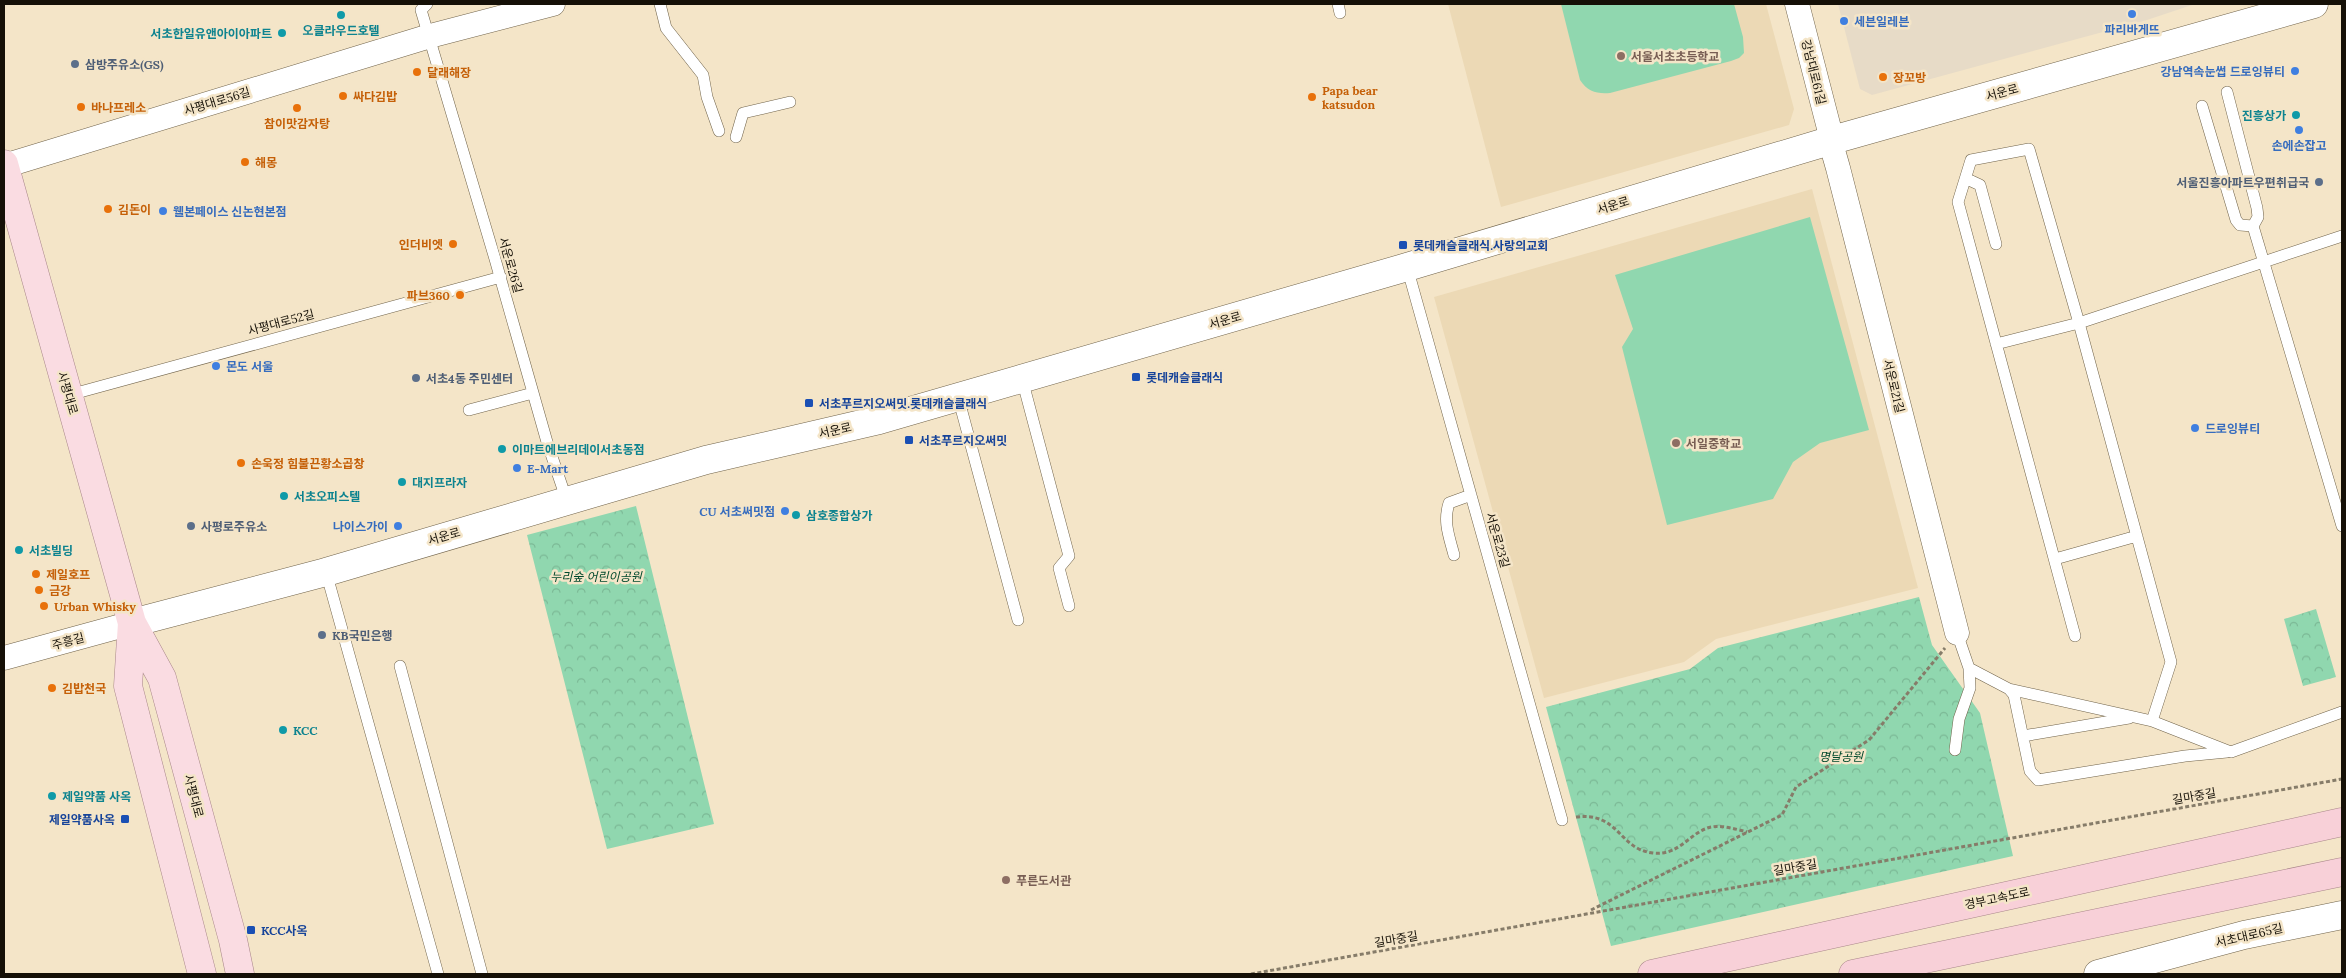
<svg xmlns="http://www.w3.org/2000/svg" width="2346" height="978" viewBox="0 0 2346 978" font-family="Lora,'Noto Sans KR',serif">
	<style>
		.commercial { fill: #e7dbc7 }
		.built { fill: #ecd9b5 }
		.park { fill: url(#park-crowns) }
		.garden { fill: #90d7af }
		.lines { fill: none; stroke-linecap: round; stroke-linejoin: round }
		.service-casing { stroke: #70634a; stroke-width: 12 }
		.minor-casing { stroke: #70634a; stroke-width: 25 }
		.tertiary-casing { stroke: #70634a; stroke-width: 29 }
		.primary-casing { stroke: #a88689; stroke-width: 29 }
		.trunk-casing { stroke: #a88689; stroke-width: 29 }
		.path { stroke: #867c69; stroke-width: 3; stroke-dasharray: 4 2.5; stroke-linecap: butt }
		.service { stroke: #fff; stroke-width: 11 }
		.minor { stroke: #fff; stroke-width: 24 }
		.tertiary { stroke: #fff; stroke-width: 28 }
		.primary { stroke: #fadce2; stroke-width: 28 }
		.trunk { stroke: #f8d0d8; stroke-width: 28 }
		.shop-dot { fill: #3f7fe0; stroke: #f4e5c8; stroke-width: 2 }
		.culture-dot { fill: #0f9aa8; stroke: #f4e5c8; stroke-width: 2 }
		.education-dot { fill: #8d6e63; stroke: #f4e5c8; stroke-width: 2 }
		.service-dot { fill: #5c6f8a; stroke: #f4e5c8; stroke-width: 2 }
		.food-dot { fill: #e8710a; stroke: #f4e5c8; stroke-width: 2 }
		.transit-dot { fill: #1a4fb4; stroke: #f4e5c8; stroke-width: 2 }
		.labels { text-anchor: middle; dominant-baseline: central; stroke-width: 5; stroke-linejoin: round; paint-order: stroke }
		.shop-label { font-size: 12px; font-weight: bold; fill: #366cbe; stroke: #f4e5c8; text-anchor: start }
		.culture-label { font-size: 12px; font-weight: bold; fill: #0d838f; stroke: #f4e5c8; text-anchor: start }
		.education-label { font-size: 12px; font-weight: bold; fill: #785e54; stroke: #f4e5c8; text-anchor: start }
		.service-label { font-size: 12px; font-weight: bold; fill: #4e5e75; stroke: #f4e5c8; text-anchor: start }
		.food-label { font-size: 12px; font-weight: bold; fill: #c56008; stroke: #f4e5c8; text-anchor: start }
		.street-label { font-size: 12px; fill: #151007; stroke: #f4e5c8 }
		.transit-label { font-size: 12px; font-weight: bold; fill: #164399; stroke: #f4e5c8; text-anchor: start }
		.park-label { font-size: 12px; font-style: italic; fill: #00492c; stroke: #f4e5c8 }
	</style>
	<defs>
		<pattern id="park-crowns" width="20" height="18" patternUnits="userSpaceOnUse" patternTransform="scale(1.25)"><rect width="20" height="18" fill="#90d7af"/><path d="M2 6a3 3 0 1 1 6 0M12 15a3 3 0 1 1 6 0" fill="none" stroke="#7bb895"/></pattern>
	</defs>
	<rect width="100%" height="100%" fill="#f4e5c8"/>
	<path class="commercial" d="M1838,4H2195L2147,20L1872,95L1860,89Z"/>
	<path class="built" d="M1448,4H1766L1794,109L1789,125L1501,207Z
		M1812,189L1918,588L1716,639L1684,662L1544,698L1434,297Z"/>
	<path class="park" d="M636,506L714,824L607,849L527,535Z
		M1919,597L1932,645L1980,713L2013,856L1611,946L1546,707L1690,669L1718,648Z
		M2316,609L2336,677L2303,686L2284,619Z"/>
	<path class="garden" d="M1561,4H1734L1743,37L1744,53L1739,58L1731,61L1610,93C1597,94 1588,92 1580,80Z
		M1810,217L1869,430L1820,443L1793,462L1773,499L1667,525L1622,347L1633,329L1615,275Z"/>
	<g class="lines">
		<g class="service-casing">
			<path id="service" d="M427,4L421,10L495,259L547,442L567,501
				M660,4L666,28L703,75L707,97L719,131
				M1338,4L1340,13
				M2202,106L2236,220L2240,225L2253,226L2258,217L2257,208L2227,92
				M736,137L743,113L790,102
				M1967,179L1980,185L1996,244
				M2253,226L2342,526
				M1407,267L1562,820
				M1996,344L2079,323L2342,236
				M1022,379L1069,556L1059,568L1069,606
				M69,395L501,277
				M958,397L1018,620
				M469,410L533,393
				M1454,555C1449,536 1443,522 1449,503L1471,495
				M2055,559L2137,536
				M326,572L438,974
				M1957,633L1969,668L2009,689L2152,721
				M2075,636L1958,202L1971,160L2029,149L2079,323L2171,662L2152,721L2231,752L2342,712
				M400,666L482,974
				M2009,689L2014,695L2030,771L2038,780L2185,756L2227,752
				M2023,736L2129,718
				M1955,750L1959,719L1970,688L1969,668"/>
		</g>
		<g class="minor-casing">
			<path id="minor" d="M1797,4L1830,132V140L1838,168L1957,633
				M4,166L430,36L553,4
				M4,658L132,623"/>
		</g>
		<g class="tertiary-casing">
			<path id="tertiary" d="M132,623L326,572L706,460L879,420L1407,267L1836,139L2314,4
				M2098,974L2244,935L2342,915"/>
		</g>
		<g class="primary-casing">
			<path id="primary" d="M4,164L132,623L162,678L233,940L240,974
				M132,623L128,686L202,974"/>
		</g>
		<g class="trunk-casing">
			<path id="trunk" d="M1652,974L2342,822
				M1853,974L2342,872"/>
		</g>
		<path class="path" d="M1576,817C1620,812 1618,849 1653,853C1677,856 1688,836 1705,829C1717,823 1735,829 1747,832
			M1591,910L1782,815L1796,787L1869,740L1945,648
			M1251,974L2342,779"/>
		<use href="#service" class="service"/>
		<use href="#minor" class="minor"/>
		<use href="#tertiary" class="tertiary"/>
		<use href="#primary" class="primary"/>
		<use href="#trunk" class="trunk"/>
	</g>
	<g class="shop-dot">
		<circle cx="2132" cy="14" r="5"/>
		<circle cx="1844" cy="21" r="5"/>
		<circle cx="2295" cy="71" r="5"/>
		<circle cx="2299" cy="130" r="5"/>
		<circle cx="163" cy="211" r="5"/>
		<circle cx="216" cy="366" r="5"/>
		<circle cx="2195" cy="428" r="5"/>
		<circle cx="517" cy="468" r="5"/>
		<circle cx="785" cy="511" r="5"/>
		<circle cx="398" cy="526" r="5"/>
	</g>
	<g class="culture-dot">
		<circle cx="341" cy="15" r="5"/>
		<circle cx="282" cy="33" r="5"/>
		<circle cx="2296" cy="115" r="5"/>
		<circle cx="502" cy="449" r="5"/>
		<circle cx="402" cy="482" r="5"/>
		<circle cx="284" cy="496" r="5"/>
		<circle cx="796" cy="515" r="5"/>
		<circle cx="19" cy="550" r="5"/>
		<circle cx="283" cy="730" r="5"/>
		<circle cx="52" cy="796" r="5"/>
	</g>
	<g class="education-dot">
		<circle cx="1621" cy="56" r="5"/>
		<circle cx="1676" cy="443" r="5"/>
		<circle cx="1006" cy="880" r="5"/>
	</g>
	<g class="service-dot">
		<circle cx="75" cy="64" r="5"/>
		<circle cx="2319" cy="182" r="5"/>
		<circle cx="416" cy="378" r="5"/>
		<circle cx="191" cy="526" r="5"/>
		<circle cx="322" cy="635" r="5"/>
	</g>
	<g class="food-dot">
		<circle cx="417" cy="72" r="5"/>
		<circle cx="1883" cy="77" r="5"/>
		<circle cx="343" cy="96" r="5"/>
		<circle cx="1312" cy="97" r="5"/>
		<circle cx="81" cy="107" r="5"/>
		<circle cx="297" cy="108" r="5"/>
		<circle cx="245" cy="162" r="5"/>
		<circle cx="108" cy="209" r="5"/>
		<circle cx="453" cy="244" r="5"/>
		<circle cx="460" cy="295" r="5"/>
		<circle cx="241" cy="463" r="5"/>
		<circle cx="36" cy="574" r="5"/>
		<circle cx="39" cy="590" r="5"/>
		<circle cx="44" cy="606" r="5"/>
		<circle cx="52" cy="688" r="5"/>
	</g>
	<g class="transit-dot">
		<rect x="1398" y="240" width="10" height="10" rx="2.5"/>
		<rect x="1131" y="372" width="10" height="10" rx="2.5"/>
		<rect x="804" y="398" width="10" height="10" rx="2.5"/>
		<rect x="904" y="435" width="10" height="10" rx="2.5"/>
		<rect x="120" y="814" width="10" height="10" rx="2.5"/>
		<rect x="246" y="925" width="10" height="10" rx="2.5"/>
	</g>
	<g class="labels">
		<g class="shop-label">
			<text x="1854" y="21">세븐일레븐</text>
			<text x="2132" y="29" text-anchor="middle">파리바게뜨</text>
			<text x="2285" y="71" text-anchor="end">강남역속눈썹 드로잉뷰티</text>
			<text x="2299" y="145" text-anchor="middle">손에손잡고</text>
			<text x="173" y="211">웰본페이스 신논현본점</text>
			<text x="226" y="366">몬도 서울</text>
			<text x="2205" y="428">드로잉뷰티</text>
			<text x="527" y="468">E-Mart</text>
			<text x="775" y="511" text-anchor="end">CU 서초써밋점</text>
			<text x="388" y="526" text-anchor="end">나이스가이</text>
		</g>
		<g class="culture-label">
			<text x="341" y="30" text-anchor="middle">오클라우드호텔</text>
			<text x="272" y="33" text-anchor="end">서초한일유앤아이아파트</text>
			<text x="2286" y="115" text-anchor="end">진흥상가</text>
			<text x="512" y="449">이마트에브리데이서초동점</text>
			<text x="412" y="482">대지프라자</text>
			<text x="294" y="496">서초오피스텔</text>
			<text x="806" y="515">삼호종합상가</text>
			<text x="29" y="550">서초빌딩</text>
			<text x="293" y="730">KCC</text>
			<text x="62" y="796">제일약품 사옥</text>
		</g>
		<g class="education-label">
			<text x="1631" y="56">서울서초초등학교</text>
			<text x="1686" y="443">서일중학교</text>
			<text x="1016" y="880">푸른도서관</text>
		</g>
		<g class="service-label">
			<text x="85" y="64">삼방주유소(GS)</text>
			<text x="2309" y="182" text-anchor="end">서울진흥아파트우편취급국</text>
			<text x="426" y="378">서초4동 주민센터</text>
			<text x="201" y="526">사평로주유소</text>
			<text x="332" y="635">KB국민은행</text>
		</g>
		<g class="food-label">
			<text x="427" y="72">달래해장</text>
			<text x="1893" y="77">장꼬방</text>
			<text x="1322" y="90">Papa bear<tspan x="1322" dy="14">katsudon</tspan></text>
			<text x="353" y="96">싸다김밥</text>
			<text x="91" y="107">바나프레소</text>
			<text x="297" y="123" text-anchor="middle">참이맛감자탕</text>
			<text x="255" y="162">해몽</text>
			<text x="118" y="209">김돈이</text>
			<text x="443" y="244" text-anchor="end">인더비엣</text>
			<text x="450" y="295" text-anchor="end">파브360</text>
			<text x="251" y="463">손욱정 힘불끈황소곱창</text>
			<text x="46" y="574">제일호프</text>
			<text x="49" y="590">금강</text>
			<text x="54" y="606">Urban Whisky</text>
			<text x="62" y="688">김밥천국</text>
		</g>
		<g class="street-label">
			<text transform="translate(1814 72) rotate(76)">강남대로61길</text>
			<text transform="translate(2002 92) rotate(-15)">서운로</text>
			<text transform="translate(217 101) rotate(-17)">사평대로56길</text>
			<text transform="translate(1613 205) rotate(-17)">서운로</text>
			<text transform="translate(511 265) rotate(74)">서운로26길</text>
			<text transform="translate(1225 320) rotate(-16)">서운로</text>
			<text transform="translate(281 322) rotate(-15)">사평대로52길</text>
			<text transform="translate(1894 386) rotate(76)">서운로21길</text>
			<text transform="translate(68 393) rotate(74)">사평대로</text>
			<text transform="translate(835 430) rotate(-13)">서운로</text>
			<text transform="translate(444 536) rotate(-16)">서운로</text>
			<text transform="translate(1498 540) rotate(74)">서운로23길</text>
			<text transform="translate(68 641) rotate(-15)">주흥길</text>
			<text transform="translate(194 796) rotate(75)">사평대로</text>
			<text transform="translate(2194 796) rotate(-10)">길마중길</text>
			<text transform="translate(1795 867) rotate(-10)">길마중길</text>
			<text transform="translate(1997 898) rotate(-12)">경부고속도로</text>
			<text transform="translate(2249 935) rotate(-13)">서초대로65길</text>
			<text transform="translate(1396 939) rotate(-10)">길마중길</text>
		</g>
		<g class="transit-label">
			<text x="1413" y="245">롯데캐슬클래식.사랑의교회</text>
			<text x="1146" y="377">롯데캐슬클래식</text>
			<text x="819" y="403">서초푸르지오써밋.롯데캐슬클래식</text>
			<text x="919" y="440">서초푸르지오써밋</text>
			<text x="115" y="819" text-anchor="end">제일약품사옥</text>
			<text x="261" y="930">KCC사옥</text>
		</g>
		<g class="park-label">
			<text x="596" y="576">누리숲 어린이공원</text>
			<text x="1841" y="756">명달공원</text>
		</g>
	</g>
	<rect width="2346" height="978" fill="none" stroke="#151007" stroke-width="10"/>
</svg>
